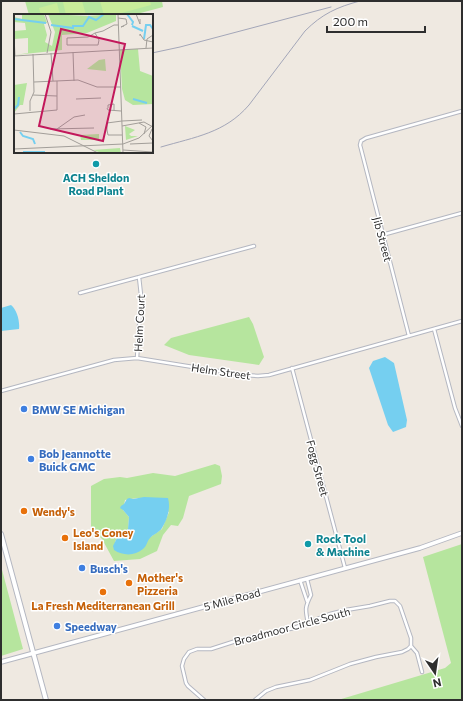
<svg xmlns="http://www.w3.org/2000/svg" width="463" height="701" viewBox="0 0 463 701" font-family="Commissioner,sans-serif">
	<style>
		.green { fill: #b6e59e; fill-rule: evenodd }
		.pitch { fill: #c9ec9a }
		.water { fill: #75cff0 }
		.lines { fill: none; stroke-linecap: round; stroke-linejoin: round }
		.minor-casing { stroke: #b4b7c1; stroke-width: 4.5 }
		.tertiary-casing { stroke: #b4b7c1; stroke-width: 5.5 }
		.secondary-casing { stroke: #b4b7c1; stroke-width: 6 }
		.minor { stroke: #fff; stroke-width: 2.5 }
		.tertiary { stroke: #fff; stroke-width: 3.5 }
		.secondary { stroke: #fff; stroke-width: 4 }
		.rail { stroke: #a3a6b8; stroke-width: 1 }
		.culture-dot { fill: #0f9aa8; stroke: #fff; stroke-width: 1.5 }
		.shop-dot { fill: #3f7fe0; stroke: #fff; stroke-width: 1.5 }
		.food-dot { fill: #e8710a; stroke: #fff; stroke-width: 1.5 }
		.labels { text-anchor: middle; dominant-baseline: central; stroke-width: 3; stroke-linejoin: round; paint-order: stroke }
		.culture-label { font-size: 11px; font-weight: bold; fill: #0d838f; stroke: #fff }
		.street-label { font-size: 11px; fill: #2e2e2e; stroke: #fff }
		.shop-label { font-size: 11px; font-weight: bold; fill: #366cbe; stroke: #fff; text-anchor: start }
		.food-label { font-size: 11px; font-weight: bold; fill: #c56008; stroke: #fff; text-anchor: start }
		.inset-river { fill: none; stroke: #75cff0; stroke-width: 2 }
		.inset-road { fill: none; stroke: #a29e99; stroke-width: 1 }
		.view { fill: #c2185b; fill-opacity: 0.15; stroke: #c2185b; stroke-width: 2 }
		.inset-edge { fill: none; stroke: #2e2e2e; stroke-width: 2 }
	</style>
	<rect width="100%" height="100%" fill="#efe9e1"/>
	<path class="green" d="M25,1H162L163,7L133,15H29Z
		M249,317L253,324L264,357L259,365L189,355L164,345L171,338Z
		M215,464L220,466L222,476L221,484L189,496L183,518L178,526L171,525L163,535L157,551L140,559L114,561L102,539L91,528V486L104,479L120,477L127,478L153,473L175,476ZM137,498L169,512L162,529L149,538L115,542L117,538L128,529L129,517L123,510L125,500Z
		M462,544V700H338L445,668L451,663L423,557Z
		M1,566L23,649L1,656Z"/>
	<path class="pitch" d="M66,1H82L86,15H66L63,2Z
		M100,1H150L151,5L114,15H104Z
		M57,3L60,15H41L39,8Z"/>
	<path class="water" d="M11,305C17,310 20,321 19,329L1,331V308Z
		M385,357L394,363L407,420L406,427L393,432L388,425L369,368L373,361Z
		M144,497L168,498C171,508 167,520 162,528C159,533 153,534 150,538C147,541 147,546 143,549C135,556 123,556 114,550L113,546L117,538L128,529L129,517L123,510L120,508L121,506L124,504L127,499L129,498L133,499Z"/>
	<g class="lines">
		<g class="minor-casing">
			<path id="minor" d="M382,235L462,213
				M80,293L254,246
				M434,329L455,408L462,426
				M409,336L360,145L361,141L366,138L462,111
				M137,358L141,295L139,277
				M292,368L345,568
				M1,391L114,360L137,358L243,375L258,376L269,375L462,321
				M307,579L311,595C305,607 305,609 308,623
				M300,580L307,601
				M411,646L417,653L422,672
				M204,700L188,686L186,683L182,666L184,659L189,652L197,649H211L239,640L294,628L330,614L346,610L370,606L390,601H395L400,606L411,638V646L408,649L402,652L376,657L350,664L310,680L276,687L266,691L255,700"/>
		</g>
		<g class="tertiary-casing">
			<path id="tertiary" d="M1,662L420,548L462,533"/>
		</g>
		<g class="secondary-casing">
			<path id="secondary" d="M1,534L46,700"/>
		</g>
		<use href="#minor" class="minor"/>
		<use href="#tertiary" class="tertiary"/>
		<use href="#secondary" class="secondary"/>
		<path class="rail" d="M152,53L180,47L331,7
			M161,147C195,137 225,133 249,105L305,31C322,14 337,7 360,1"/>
	</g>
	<g class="culture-dot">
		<circle cx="96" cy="164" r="4"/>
		<circle cx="308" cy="544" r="4"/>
	</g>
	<g class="shop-dot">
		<circle cx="24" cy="409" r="4"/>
		<circle cx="31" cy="459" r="4"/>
		<circle cx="82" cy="568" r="4"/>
		<circle cx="57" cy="626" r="4"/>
	</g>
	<g class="food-dot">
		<circle cx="24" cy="511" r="4"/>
		<circle cx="65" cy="538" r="4"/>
		<circle cx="129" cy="583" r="4"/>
		<circle cx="103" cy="592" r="4"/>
	</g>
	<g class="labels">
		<g class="culture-label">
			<text x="96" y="177">ACH Sheldon<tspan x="96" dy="13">Road Plant</tspan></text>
			<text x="316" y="538" text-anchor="start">Rock Tool<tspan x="316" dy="13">&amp; Machine</tspan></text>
		</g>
		<g class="street-label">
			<text transform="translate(383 239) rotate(75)">Jib Street</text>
			<text transform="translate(139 323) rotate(-87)">Helm Court</text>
			<text transform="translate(221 371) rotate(8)">Helm Street</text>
			<text transform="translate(318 468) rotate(75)">Fogg Street</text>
			<text transform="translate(232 599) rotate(-15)">5 Mile Road</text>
			<text transform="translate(292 626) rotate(-15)">Broadmoor Circle South</text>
		</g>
		<g class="shop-label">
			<text x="32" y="409">BMW SE Michigan</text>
			<text x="39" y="453">Bob Jeannotte<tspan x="39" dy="13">Buick GMC</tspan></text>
			<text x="90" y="568">Busch's</text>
			<text x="65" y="626">Speedway</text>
		</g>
		<g class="food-label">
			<text x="32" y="511">Wendy's</text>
			<text x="73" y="532">Leo's Coney<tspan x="73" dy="13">Island</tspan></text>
			<text x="137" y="577">Mother's<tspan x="137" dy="13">Pizzeria</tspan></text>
			<text x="103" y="605" text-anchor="middle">La Fresh Mediterranean Grill</text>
		</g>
	</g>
	<g transform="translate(14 14)">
		<rect width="139" height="139" fill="#efe9e1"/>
		<path d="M8,0H30L33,9L30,10L33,21L31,28L38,32L41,18L34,0L74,2L102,0V7L73,19L48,21V36L1,41L14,39V24L0,25V17L12,16L11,9L0,8V3L8,5ZM124,35L126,57L139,62V90L119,91L111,86L108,75L106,36ZM91,45L92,57L73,55L85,46ZM13,69L9,91H6L0,99V71ZM111,112L121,116L115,120L117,122H124L112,126ZM85,120V126H67L66,121ZM106,134L107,139H88L79,136Z" fill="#b6e59e"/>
		<path class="inset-river" d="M113,0L119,8L118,11M0,5L32,9M37,11L59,14V12H69L75,3L82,6L90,0M118,12L129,17M130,25L132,11H136L139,15M119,85L133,89M0,95L4,91L5,83M6,118L9,122L19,125L21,130M9,138H31"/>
		<path class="inset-road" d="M31,0L37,18L33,39M104,0L109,139M122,0L126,10V5M104,4L112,5L113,10L107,13L110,12M81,19L85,26L84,31H53V24L74,23L81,19L89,17L100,11H104M0,22L1,42M126,22V20L130,26L139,28M132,34L133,25L139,21M59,38L60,67M37,39L39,67M0,42L139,34M20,68L64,66L83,73H107M19,81L43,82M62,85L87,84M93,94L94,96L107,97M94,94V91L100,90V96M16,97V87L20,78L19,40M0,100L43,96V67M108,107L93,109V116L94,121H108M108,107L128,106M125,109L132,113L130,120M108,112L130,108L139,113M36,115L80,114M43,115L60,103L71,101M138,115L135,122L139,127M0,116L50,122L84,139M116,130L139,129M0,135L109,130L125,124L139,111M109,136L139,138"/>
		<path class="view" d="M47,15L111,30L89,127L25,112Z"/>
		<rect width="139" height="139" class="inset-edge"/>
	</g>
	<rect width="463" height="701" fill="none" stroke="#2e2e2e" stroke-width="4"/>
	<g transform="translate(435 673) rotate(167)" stroke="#ffffff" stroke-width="3" paint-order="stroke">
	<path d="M0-3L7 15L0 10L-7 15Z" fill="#2e2e2e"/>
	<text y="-6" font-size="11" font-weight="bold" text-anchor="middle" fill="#2e2e2e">N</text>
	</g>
	<path d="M327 26v6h98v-6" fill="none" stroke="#2e2e2e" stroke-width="2"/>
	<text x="333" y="26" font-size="12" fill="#2e2e2e" stroke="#ffffff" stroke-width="3" paint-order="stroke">200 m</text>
</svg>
